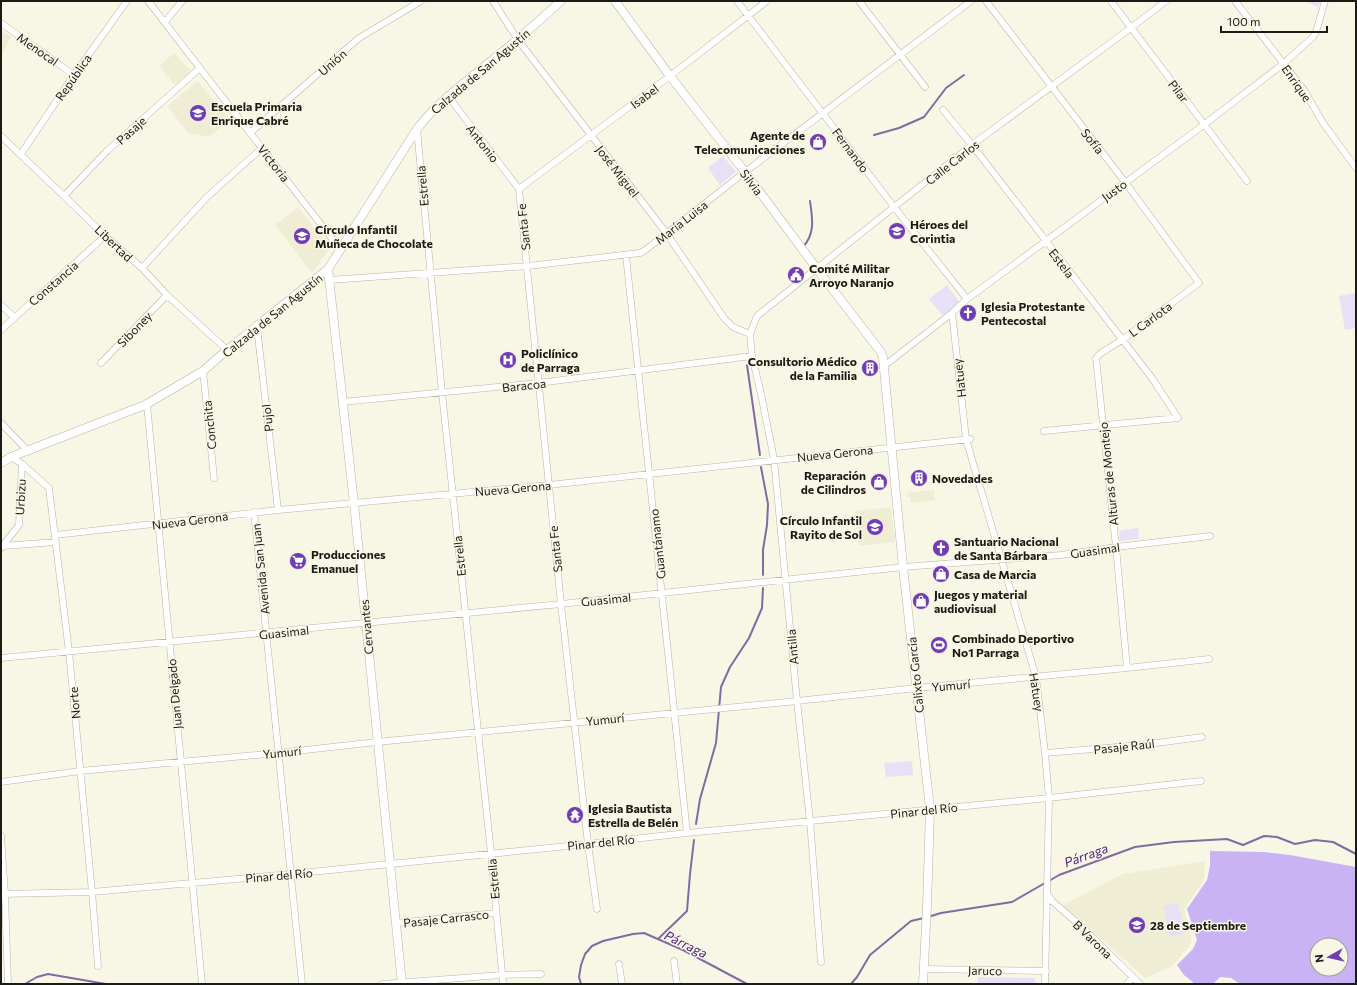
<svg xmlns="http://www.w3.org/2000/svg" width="1357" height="985" viewBox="0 0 1357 985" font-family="Commissioner,sans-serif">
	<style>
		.built { fill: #efedd4 }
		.green { fill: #e7e0f6 }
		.forest { fill: #c9b3f4; fill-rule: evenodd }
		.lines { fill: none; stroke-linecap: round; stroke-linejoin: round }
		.stream { stroke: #806ca2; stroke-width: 2 }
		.street-casing { stroke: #b6b5a4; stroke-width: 7 }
		.secondary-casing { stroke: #b6b5a4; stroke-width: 9 }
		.street { stroke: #fff; stroke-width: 6 }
		.secondary { stroke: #fff; stroke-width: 8 }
		.labels { text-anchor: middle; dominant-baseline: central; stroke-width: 3; stroke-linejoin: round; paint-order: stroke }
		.street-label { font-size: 12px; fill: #1b1b15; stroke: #f8f6e5 }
		.poi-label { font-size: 12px; font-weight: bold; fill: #1b1b15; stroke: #f8f6e5; text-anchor: start }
		.water-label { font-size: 13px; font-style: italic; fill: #4c227e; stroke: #f8f6e5 }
	</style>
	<rect width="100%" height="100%" fill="#f8f6e5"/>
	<path class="built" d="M1,30L11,37L1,56Z
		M174,53L191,71L175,85L159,66Z
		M198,81L230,120L209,137L188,133L167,106Z
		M298,207L330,248L312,273L275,225Z
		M934,490L935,500L911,503L910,497H907V493Z
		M891,507L895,542L859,546L855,511Z
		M1205,861L1204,880L1184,909L1192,942L1180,957L1171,967L1145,978L1063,905L1123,874Z"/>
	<path class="green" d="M1305,1H1321L1318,7Z
		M723,156L736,172L720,185L708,168Z
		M947,285L960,303L943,316L929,299Z
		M1356,293V328L1345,330L1339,296Z
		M1138,528L1139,539L1120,541L1119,531Z
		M912,761L913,775L886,777L884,763Z
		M1178,903L1184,934L1170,937L1163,906Z
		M978,977L1035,978V984H978Z"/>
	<path class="forest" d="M1210,851L1264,852L1290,855L1356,867V984H1240L1231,978L1220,977L1213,984H1195L1184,975L1177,965L1193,949L1197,940L1187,909L1207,880L1210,866ZM1317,945H1341V969H1317Z"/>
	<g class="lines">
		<path class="stream" d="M874,135L899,128L924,117L946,88L964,75
			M803,247C816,233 812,217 810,201
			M747,365L760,455
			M761,467L768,504L767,525L763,550V575
			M696,824L700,799L716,743L721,687L730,667L749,638L762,608L763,588
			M1049,881L1059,875L1135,847L1174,842L1227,839L1243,845L1264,836L1277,837L1295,844L1315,840L1333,842L1356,854
			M928,917L941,913L1012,902L1045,883
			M658,939L687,911L690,874L694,840
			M25,984L37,977L48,974L106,984
			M581,984L579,977L581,965L585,954L592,946L603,941L633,934L644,933L683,950L747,984
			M851,984L857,977L870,955L911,921L924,918"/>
		<g class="street-casing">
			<path id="street" d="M148,1L340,249
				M493,1L518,40L667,234L724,318L733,327L750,334
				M737,1L894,207L967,299
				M859,1L925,87
				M986,1L1125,182L1199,283L1122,340L1101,353L1096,358L1116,547L1127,668
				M1111,1L1247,181
				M1235,1L1304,90L1323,123L1356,168
				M165,22L182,1
				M1,23L74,75
				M448,96L519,189
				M943,110L972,145L1152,378L1178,418L1044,431
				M417,129L442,393L491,853L503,984
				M250,133L359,38L421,1
				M1,136L64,196L105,236L142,268L167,295L227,350
				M21,154L74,75L127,1
				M519,189L561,604L588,844L597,909
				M519,189L670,76L767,1
				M64,196L107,151L200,68
				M626,255L687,833
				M142,268L207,197L262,148
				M329,280L528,266L640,253L644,251L745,172L971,1
				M1,305L14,317
				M952,313L966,439L1036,677L1045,753L1049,798L1045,984
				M257,327L278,510
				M1,330L105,236
				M101,363L167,295
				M884,366L952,313L967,299L1201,127L1283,64L1313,37L1316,32L1325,1
				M203,371L214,478
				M342,402L538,383L752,356
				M147,404L202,984
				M1,423L28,451
				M11,457L22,464L49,488L69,652L92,892L98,966
				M254,512L302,984
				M55,535L278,510L549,485L970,439
				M3,546L56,542
				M1,548L19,525L22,464
				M1,658L561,604L903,567L1061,555L1116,547L1210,536
				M1045,753L1141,745L1202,737
				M1,782L80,771L278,753L377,742L797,701L917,688L1127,668L1209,659
				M1,836L5,894L8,984
				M1,894L92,892L291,874L588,844L687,833L1049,798L1201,781
				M1048,895L1052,901L1083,928L1140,984
				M396,923L496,913
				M674,961L677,984
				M821,962L810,821L797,701L774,459L761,394L752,356L750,334L757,316L972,145L1128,30L1166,1
				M619,964L622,984
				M923,969L1046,971
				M382,984L502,975L541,974
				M1127,984L1133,977"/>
		</g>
		<g class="secondary-casing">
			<path id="secondary" d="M615,1L670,76L745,172L817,269L881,352L883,358L903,567L930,809L927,906L923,984
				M328,269L354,503L402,984
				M1,463L11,457L145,405L203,371L227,350L328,269L417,129C439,100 469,80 496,57C519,39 540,20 561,1"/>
		</g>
		<use href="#street" class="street"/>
		<use href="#secondary" class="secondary"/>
	</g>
	<defs>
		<g id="school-disc" transform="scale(0.9)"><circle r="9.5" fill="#713db4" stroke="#f8f6e5"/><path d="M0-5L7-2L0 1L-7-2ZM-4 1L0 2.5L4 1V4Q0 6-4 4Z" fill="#fff"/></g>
		<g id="shop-disc" transform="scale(0.9)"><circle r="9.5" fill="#713db4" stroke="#f8f6e5"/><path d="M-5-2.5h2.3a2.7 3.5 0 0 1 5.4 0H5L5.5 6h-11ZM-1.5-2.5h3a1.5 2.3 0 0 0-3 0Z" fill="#fff"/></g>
		<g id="civic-disc" transform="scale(0.9)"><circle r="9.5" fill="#713db4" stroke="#f8f6e5"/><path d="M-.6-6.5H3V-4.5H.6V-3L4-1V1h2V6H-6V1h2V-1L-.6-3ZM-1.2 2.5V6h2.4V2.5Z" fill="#fff"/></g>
		<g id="church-disc" transform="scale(0.9)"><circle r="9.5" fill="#713db4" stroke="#f8f6e5"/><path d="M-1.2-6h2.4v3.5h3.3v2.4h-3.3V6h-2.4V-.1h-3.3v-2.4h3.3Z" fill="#fff"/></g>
		<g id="hospital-disc" transform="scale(0.9)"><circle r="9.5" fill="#713db4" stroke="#f8f6e5"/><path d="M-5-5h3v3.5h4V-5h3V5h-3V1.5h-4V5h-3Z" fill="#fff"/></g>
		<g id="building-disc" transform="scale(0.9)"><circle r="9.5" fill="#713db4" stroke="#f8f6e5"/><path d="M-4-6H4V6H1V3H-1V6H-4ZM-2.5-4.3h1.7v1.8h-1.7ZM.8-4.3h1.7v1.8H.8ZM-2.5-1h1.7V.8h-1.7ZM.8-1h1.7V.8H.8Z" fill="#fff"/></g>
		<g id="supermarket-disc" transform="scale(0.9)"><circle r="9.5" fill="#713db4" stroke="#f8f6e5"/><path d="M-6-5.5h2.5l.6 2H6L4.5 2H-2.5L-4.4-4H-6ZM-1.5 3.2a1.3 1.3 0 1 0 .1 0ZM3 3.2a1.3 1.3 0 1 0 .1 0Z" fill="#fff"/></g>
		<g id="stadium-disc" transform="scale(0.9)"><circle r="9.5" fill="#713db4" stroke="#f8f6e5"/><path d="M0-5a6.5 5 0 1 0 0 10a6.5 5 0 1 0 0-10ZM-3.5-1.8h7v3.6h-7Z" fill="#fff"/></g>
		<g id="temple-disc" transform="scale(0.9)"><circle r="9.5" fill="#713db4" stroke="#f8f6e5"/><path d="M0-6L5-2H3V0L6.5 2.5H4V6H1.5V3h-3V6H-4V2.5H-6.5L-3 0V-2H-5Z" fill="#fff"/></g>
	</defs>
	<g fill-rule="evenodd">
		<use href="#school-disc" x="198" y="113"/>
		<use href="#shop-disc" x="818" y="142"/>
		<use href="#school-disc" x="897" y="231"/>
		<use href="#school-disc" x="302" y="236"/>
		<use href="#civic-disc" x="796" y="275"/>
		<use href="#church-disc" x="968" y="313"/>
		<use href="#hospital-disc" x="508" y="360"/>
		<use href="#building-disc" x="870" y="368"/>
		<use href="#building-disc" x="919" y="478"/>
		<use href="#shop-disc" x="879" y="482"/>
		<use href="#school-disc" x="875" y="527"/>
		<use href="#church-disc" x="941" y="548"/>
		<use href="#supermarket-disc" x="298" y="561"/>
		<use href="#shop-disc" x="941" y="574"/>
		<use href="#shop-disc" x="921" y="601"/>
		<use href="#stadium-disc" x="939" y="645"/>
		<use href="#temple-disc" x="575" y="815"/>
		<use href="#school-disc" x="1137" y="925"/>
	</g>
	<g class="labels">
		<g class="street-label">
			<text transform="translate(38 49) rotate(35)">Menocal</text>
			<text transform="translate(332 62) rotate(-41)">Unión</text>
			<text transform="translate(480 71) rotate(-40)">Calzada de San Agustín</text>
			<text transform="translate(73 77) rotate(-55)">República</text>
			<text transform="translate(1297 83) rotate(55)">Enrique</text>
			<text transform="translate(1179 91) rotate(53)">Pilar</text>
			<text transform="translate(644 96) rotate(-37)">Isabel</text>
			<text transform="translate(131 130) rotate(-42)">Pasaje</text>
			<text transform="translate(1093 141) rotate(52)">Sofía</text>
			<text transform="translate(483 143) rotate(52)">Antonio</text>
			<text transform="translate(851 150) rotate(53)">Fernando</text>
			<text transform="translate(952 162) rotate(-38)">Calle Carlos</text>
			<text transform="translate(274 163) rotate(52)">Victoria</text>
			<text transform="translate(618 171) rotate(52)">José Miguel</text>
			<text transform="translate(752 182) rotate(53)">Silvia</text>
			<text transform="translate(422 186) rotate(-95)">Estrella</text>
			<text transform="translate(1114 190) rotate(-36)">Justo</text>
			<text transform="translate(681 222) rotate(-38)">María Luisa</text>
			<text transform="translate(523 227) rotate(-96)">Santa Fe</text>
			<text transform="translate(114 243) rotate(43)">Libertad</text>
			<text transform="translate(1062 263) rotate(52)">Estela</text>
			<text transform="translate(53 283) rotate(-41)">Constancia</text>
			<text transform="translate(272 315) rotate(-39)">Calzada de San Agustín</text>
			<text transform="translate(1150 319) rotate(-36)">L Carlota</text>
			<text transform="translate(134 329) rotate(-46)">Siboney</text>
			<text transform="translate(959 378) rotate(-97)">Hatuey</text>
			<text transform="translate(524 385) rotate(-6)">Baracoa</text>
			<text transform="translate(267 418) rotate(-96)">Pujol</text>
			<text transform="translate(209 425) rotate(-96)">Conchita</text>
			<text transform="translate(835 453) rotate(-6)">Nueva Gerona</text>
			<text transform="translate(1108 474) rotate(-96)">Alturas de Montejo</text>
			<text transform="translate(513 488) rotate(-5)">Nueva Gerona</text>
			<text transform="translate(20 497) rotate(-87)">Urbizu</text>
			<text transform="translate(190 520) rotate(-7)">Nueva Gerona</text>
			<text transform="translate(657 544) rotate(-96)">Guantánamo</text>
			<text transform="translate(555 549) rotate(-96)">Santa Fe</text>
			<text transform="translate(1095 550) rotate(-8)">Guasimal</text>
			<text transform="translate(459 556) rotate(-96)">Estrella</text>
			<text transform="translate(260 569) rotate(-96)">Avenida San Juan</text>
			<text transform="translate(606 599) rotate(-6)">Guasimal</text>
			<text transform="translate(366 627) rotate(-95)">Cervantes</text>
			<text transform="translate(284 632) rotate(-6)">Guasimal</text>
			<text transform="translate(792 647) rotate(-95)">Antilla</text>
			<text transform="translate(915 675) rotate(-96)">Calixto García</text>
			<text transform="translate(951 685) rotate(-5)">Yumurí</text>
			<text transform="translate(1037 692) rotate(81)">Hatuey</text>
			<text transform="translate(174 694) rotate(-95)">Juan Delgado</text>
			<text transform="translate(74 703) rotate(-95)">Norte</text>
			<text transform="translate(605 719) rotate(-6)">Yumurí</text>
			<text transform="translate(1124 746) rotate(-6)">Pasaje Raúl</text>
			<text transform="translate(282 752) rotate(-6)">Yumurí</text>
			<text transform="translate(924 810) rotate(-6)">Pinar del Río</text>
			<text transform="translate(601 842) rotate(-6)">Pinar del Río</text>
			<text transform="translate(279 875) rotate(-5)">Pinar del Río</text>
			<text transform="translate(493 879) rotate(-95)">Estrella</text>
			<text transform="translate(446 918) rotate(-6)">Pasaje Carrasco</text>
			<text transform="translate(1093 939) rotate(44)">B Varona</text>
			<text transform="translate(985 970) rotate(1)">Jaruco</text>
		</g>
		<g class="poi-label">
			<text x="211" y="106">Escuela Primaria<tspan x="211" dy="14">Enrique Cabré</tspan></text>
			<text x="805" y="135" text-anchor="end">Agente de<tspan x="805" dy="14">Telecomunicaciones</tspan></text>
			<text x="910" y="224">Héroes del<tspan x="910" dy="14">Corintia</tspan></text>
			<text x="315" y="229">Círculo Infantil<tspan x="315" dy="14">Muñeca de Chocolate</tspan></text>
			<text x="809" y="268">Comité Militar<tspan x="809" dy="14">Arroyo Naranjo</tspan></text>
			<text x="981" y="306">Iglesia Protestante<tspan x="981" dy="14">Pentecostal</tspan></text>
			<text x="521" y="353">Policlínico<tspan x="521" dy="14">de Parraga</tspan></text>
			<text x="857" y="361" text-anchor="end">Consultorio Médico<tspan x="857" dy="14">de la Familia</tspan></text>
			<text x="866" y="475" text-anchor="end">Reparación<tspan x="866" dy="14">de Cilindros</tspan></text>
			<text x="932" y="478">Novedades</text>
			<text x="862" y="520" text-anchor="end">Círculo Infantil<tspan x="862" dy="14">Rayito de Sol</tspan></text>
			<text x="954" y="541">Santuario Nacional<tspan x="954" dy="14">de Santa Bárbara</tspan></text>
			<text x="311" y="554">Producciones<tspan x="311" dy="14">Emanuel</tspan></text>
			<text x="954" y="574">Casa de Marcia</text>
			<text x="934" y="594">Juegos y material<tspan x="934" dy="14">audiovisual</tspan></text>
			<text x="952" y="638">Combinado Deportivo<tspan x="952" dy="14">No1 Parraga</tspan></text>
			<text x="588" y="808">Iglesia Bautista<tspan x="588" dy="14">Estrella de Belén</tspan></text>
			<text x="1150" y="925">28 de Septiembre</text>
		</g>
		<g class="water-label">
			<text transform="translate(1086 855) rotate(-20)">Párraga</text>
			<text transform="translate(686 944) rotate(26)">Párraga</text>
		</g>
	</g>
	<rect width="1357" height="985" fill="none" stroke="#1b1b15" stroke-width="4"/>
	<g transform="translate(1329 957) rotate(262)"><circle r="19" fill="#f8f6e5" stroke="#a09e92"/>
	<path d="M0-3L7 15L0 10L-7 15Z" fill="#713db4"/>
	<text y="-6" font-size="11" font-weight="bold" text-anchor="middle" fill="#1b1b15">N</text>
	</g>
	<path d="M1221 26v6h106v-6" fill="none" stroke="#1b1b15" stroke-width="2"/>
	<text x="1227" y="26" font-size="12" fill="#1b1b15" stroke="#f8f6e5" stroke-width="3" paint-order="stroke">100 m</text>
</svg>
